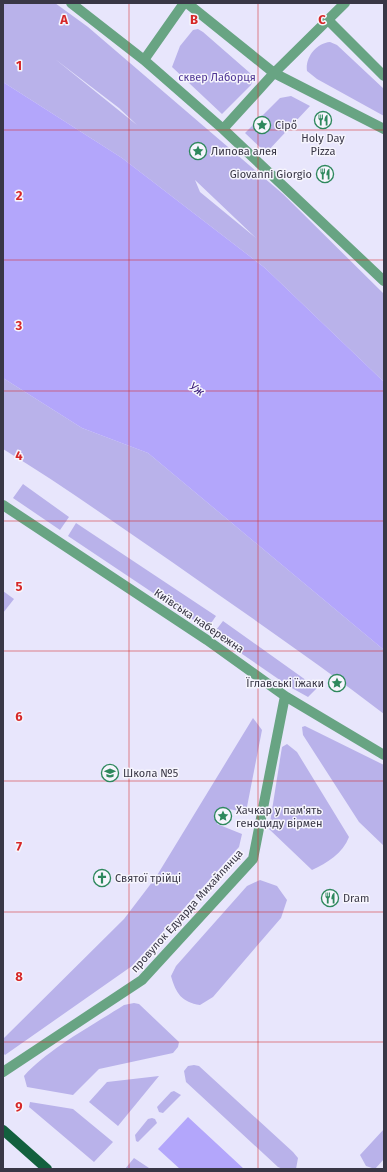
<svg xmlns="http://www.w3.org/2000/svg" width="387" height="1172" viewBox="0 0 387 1172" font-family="'Fira Sans',sans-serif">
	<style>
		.green { fill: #b9b2ea; fill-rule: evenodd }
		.water { fill: #b3a6fb }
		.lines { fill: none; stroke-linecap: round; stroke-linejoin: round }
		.minor { stroke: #68a483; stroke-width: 10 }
		.major { stroke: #13603e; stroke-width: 10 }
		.grid { fill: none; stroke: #d62828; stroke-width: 1; stroke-opacity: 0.55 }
		.labels { text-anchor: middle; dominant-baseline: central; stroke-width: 3; stroke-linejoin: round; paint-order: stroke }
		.park-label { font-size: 11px; fill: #4e3594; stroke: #f6f5fd }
		.poi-label { font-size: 11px; fill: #393746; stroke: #f6f5fd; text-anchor: start }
		.street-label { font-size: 11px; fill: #393746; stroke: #f6f5fd }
		.water-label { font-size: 12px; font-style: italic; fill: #381979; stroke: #f6f5fd }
		.grid-label { font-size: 13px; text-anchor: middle; font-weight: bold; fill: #d62828; stroke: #f6f5fd; stroke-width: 3; stroke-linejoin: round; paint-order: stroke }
	</style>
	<rect width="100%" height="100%" fill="#e8e6fc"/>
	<path class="green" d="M3,3H55L88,27L283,194L384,294V382L265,268L122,158L3,82ZM55,59L119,108L137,125ZM195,180L256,238L200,192Z
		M198,29L203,32L250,73L253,80L251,85L222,114L172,67L180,46L193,30Z
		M330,42L337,45L384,89V116L317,79L307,71C305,58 316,43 330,42Z
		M291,96L310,106L266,153L245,133L280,98Z
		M3,378L82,428L148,453L384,650V714C315,661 243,612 172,562C116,524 61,484 3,449Z
		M23,484L69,517L60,530L13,498Z
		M76,523L216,616L207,629L68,536Z
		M3,591L14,599L3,613Z
		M223,621L317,688L308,697L290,687L213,634Z
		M253,718L262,730L246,812L222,808L217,824L242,834L239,847L132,966L5,1055L3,1053V1039L124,919L156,877Z
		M305,726L384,765V846L359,822L303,735L302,727Z
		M287,744L297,752L349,837C343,853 327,863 312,870L269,829L281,753L282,747Z
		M260,880L277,886L287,900L281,918L213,997L200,1005C182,1002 176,994 171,976L176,966L247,886Z
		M134,1003L139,1004L179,1042L178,1047L173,1053L99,1069L73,1095L27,1087L24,1076C48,1049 93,1025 124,1005Z
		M194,1065L199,1066L293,1152L298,1158L296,1169H283L278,1167L186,1082L184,1071L188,1066Z
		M159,1076L118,1126L89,1102L107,1082Z
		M174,1091L181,1095L163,1113L159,1112L157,1107L171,1092Z
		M30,1102L73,1109L113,1142L94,1162L29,1107Z
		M152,1118L155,1119L157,1123L138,1142L136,1141L135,1135L148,1119Z
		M384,1129V1159L375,1169L366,1166L360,1155Z
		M134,1158L149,1168L150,1169H125Z"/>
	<path class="water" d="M3,82L122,158L265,268L384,382V650L148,453L82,428L3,378Z
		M188,1117L244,1169H180L158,1149Z"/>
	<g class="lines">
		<path class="minor" d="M71,3L144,60L223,129L384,281
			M187,3L274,73L223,129
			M345,3L274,73L384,129
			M328,20L384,76
			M144,60L184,3
			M3,505L207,640L285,696L384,755
			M3,1072L142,980L253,859L285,696"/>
		<path class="major" d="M3,1130L47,1169"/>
	</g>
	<path class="grid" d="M129,3V1169M258,3V1169M3,130H384M3,260H384M3,391H384M3,521H384M3,651H384M3,781H384M3,912H384M3,1042H384"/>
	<defs>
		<g id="restaurant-ring" transform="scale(0.9)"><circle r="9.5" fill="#f6f5fd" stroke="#2e885d" stroke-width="1.5"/><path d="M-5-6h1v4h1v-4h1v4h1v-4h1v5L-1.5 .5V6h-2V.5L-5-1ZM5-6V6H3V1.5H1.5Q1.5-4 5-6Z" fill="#2e885d"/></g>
		<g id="sight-ring" transform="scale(0.9)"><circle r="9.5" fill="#f6f5fd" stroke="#2e885d" stroke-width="1.5"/><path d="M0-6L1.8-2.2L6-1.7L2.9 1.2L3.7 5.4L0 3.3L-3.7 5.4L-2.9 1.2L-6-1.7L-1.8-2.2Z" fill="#2e885d"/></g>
		<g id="school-ring" transform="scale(0.9)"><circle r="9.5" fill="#f6f5fd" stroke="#2e885d" stroke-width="1.5"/><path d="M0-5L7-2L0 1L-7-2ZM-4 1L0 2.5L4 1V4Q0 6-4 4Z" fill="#2e885d"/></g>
		<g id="church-ring" transform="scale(0.9)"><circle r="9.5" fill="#f6f5fd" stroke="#2e885d" stroke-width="1.5"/><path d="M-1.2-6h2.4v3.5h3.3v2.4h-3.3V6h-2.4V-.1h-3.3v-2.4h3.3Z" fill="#2e885d"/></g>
	</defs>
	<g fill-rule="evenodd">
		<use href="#restaurant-ring" x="323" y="120"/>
		<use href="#sight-ring" x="262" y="125"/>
		<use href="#sight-ring" x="198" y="151"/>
		<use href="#restaurant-ring" x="325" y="174"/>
		<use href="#sight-ring" x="337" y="683"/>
		<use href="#school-ring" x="110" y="773"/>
		<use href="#sight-ring" x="223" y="816"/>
		<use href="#church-ring" x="102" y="878"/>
		<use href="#restaurant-ring" x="330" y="898"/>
	</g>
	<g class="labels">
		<g class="park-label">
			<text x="217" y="77">сквер Лаборця</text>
		</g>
		<g class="poi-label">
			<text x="275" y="125">Cipő</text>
			<text x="323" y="138" text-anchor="middle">Holy Day<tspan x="323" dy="13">Pizza</tspan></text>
			<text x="211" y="151">Липова алея</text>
			<text x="312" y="174" text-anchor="end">Giovanni Giorgio</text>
			<text x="324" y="683" text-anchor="end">Їглавські їжаки</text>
			<text x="123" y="773">Школа №5</text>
			<text x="236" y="810">Хачкар у пам'ять<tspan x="236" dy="13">геноциду вірмен</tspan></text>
			<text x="115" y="878">Святої трійці</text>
			<text x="343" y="898">Dram</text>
		</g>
		<g class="street-label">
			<text transform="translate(199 621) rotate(34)">Київська набережна</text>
			<text transform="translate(187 911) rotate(-48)">провулок Едуарда Михайлянца</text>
		</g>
		<g class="water-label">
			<text transform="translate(197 389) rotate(35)">Уж</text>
		</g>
	</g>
	<g class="grid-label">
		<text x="64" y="24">A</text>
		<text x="194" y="24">B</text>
		<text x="322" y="24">C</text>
		<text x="19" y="70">1</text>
		<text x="19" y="200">2</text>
		<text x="19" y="330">3</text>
		<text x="19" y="460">4</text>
		<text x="19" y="591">5</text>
		<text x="19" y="721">6</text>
		<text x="19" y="851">7</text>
		<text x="19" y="981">8</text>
		<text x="19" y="1111">9</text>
	</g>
	<rect width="387" height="1172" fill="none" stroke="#393746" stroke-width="8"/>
</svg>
